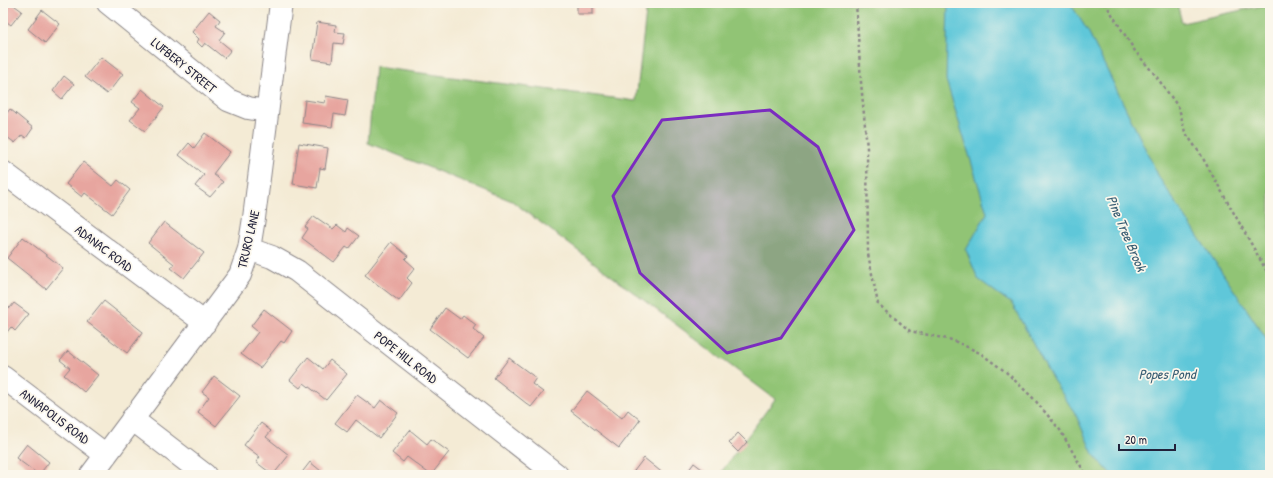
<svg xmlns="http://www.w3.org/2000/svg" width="1273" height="478" viewBox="0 0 1273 478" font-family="'Patrick Hand',sans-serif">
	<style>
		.green { fill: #91c474; stroke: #5a7358 }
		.water { fill: #5ec7d9; stroke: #40748a }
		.building { fill: #e7a59f }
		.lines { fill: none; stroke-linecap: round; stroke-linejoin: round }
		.minor-casing { stroke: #8b8688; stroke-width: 24 }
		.path { stroke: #8b8688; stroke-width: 2.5; stroke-dasharray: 3 3; stroke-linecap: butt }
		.minor { stroke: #fff; stroke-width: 22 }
		.marked { fill: #7b2cbf; fill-opacity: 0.2; stroke: #7b2cbf; stroke-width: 3; stroke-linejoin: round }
		.labels { text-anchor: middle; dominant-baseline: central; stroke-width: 3.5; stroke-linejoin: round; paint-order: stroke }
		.street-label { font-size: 13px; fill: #22223b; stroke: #fbf7ec }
		.water-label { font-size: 14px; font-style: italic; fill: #375c72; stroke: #fbf7ec }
	</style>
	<rect width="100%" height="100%" fill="#fbf7ec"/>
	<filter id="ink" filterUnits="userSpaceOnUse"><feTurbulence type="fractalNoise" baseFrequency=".025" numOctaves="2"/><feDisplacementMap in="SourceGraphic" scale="8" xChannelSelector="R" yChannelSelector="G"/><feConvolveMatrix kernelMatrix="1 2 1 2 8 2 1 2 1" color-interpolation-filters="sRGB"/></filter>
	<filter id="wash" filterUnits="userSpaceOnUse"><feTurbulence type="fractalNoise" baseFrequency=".012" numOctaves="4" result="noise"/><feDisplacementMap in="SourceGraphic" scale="16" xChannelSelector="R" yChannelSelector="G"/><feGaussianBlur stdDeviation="0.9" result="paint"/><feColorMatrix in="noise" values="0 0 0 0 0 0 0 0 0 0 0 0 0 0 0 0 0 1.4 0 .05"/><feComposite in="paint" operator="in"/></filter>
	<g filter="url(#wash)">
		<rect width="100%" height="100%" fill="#f4ebd5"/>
		<path class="green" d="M647,3H1177L1182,23L1270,4V475H719L775,399L512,201L368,143L375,67L636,101Z"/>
		<path class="water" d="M948,3H1070L1089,33L1160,179L1265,337L1270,348V475H1112L1093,454L1075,413L1053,380L1012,304L978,279L966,250L987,213L946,80Z"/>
		<g id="blocks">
			<path class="building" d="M3,3H11L22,11L11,25L3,19Z
				M577,3H622V6H593V14H577Z
				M42,10L60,24L45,43L28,29Z
				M209,11L220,20L216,26L225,32L219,40L231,50L224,58L205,43L202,47L197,42L199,39L192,32Z
				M317,22L336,25L335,32L345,33L343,44L334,43L332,62L312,59Z
				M101,57L123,74L107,94L85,77Z
				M64,76L74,84L62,99L53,91Z
				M142,89L164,107L145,131L130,120L140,108L132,102Z
				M326,96L348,100L345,116L334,114L332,127L302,123L305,100L325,103Z
				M10,109L33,128L26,138L22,135L15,143L3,134V118Z
				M205,133L230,152L213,174L223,182L210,197L195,186L204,175L179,155L189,143L194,148Z
				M299,143L328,148L325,169L320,168L317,188L293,184Z
				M83,162L113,186L118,180L130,190L112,214L85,193L82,197L66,184Z
				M314,216L333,229L337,225L346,232L348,228L359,236L349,249L346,247L334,262L302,238L308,229L305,227Z
				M164,222L204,253L184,278L171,268L174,264L148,243Z
				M23,237L63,268L46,289L7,258Z
				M391,242L408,256L405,259L415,268L407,278L412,283L399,301L365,275Z
				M104,301L143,332L127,353L87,322Z
				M3,303L10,308L14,303L29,314L15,331L11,327L4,336Z
				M445,308L460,319L463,315L476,325L473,329L484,338L468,358L430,329Z
				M264,309L292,331L284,343L281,341L260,368L241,354L258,332L251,326Z
				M68,351L98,375L84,392L64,375L70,368L60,360Z
				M308,357L323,369L330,360L347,374L326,400L304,383L300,388L290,380Z
				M509,358L536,378L532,384L543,392L531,407L494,378Z
				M214,376L240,396L216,426L198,412L209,397L202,392Z
				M587,391L622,418L628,410L640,420L619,448L571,411Z
				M357,395L375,408L381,400L398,413L379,438L356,420L347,432L335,423Z
				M261,423L271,431L266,437L289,455L273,475L256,462L260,457L244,445Z
				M410,430L427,444L431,439L449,452L431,475L407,457L403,462L392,453Z
				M738,433L747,442L738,452L729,443Z
				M27,444L49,462L39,475L16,458Z
				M644,458L665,475H631Z
				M310,462L321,471L317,475H300Z
				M694,463L710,475H685Z"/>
		</g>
	</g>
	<g filter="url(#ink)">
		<use href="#blocks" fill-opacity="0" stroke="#8b8688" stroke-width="1"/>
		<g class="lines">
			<g class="minor-casing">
				<path id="minor" d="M108,3L228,100L248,108L267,111
					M3,172L205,323
					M249,249L272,257L297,271L557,475
					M3,377L106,455
					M132,419L205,475
					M91,475L240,275L249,249L254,218L281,3"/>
			</g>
			<path class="path" d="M856,3L861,82L867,148L868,254L878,304L910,331L952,340L980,353L1006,372L1034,399L1060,430L1086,475
				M1105,3L1135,51L1156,76L1179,108L1185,132L1201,155L1270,277"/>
			<use href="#minor" class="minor"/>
		</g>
	</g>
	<path class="marked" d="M770,110L818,147L854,230L781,338L727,353L640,273L613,196L662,120Z"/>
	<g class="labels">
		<g class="street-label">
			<text transform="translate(184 65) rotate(39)">LUFBERY STREET</text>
			<text transform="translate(248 239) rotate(-77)">TRURO LANE</text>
			<text transform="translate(104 248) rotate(37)">ADANAC ROAD</text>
			<text transform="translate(406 357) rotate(38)">POPE HILL ROAD</text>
			<text transform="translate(55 416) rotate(37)">ANNAPOLIS ROAD</text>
		</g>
		<g class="water-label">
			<text transform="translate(1127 233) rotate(67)">Pine Tree Brook</text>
			<text x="1167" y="373">Popes Pond</text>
		</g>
	</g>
	<rect width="1273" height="478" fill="none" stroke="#fbf7ec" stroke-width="16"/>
	<path d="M1119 444v6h56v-6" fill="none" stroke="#22223b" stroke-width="2"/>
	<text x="1125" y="444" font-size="12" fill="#22223b" stroke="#fbf7ec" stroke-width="3" paint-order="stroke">20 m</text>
</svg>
